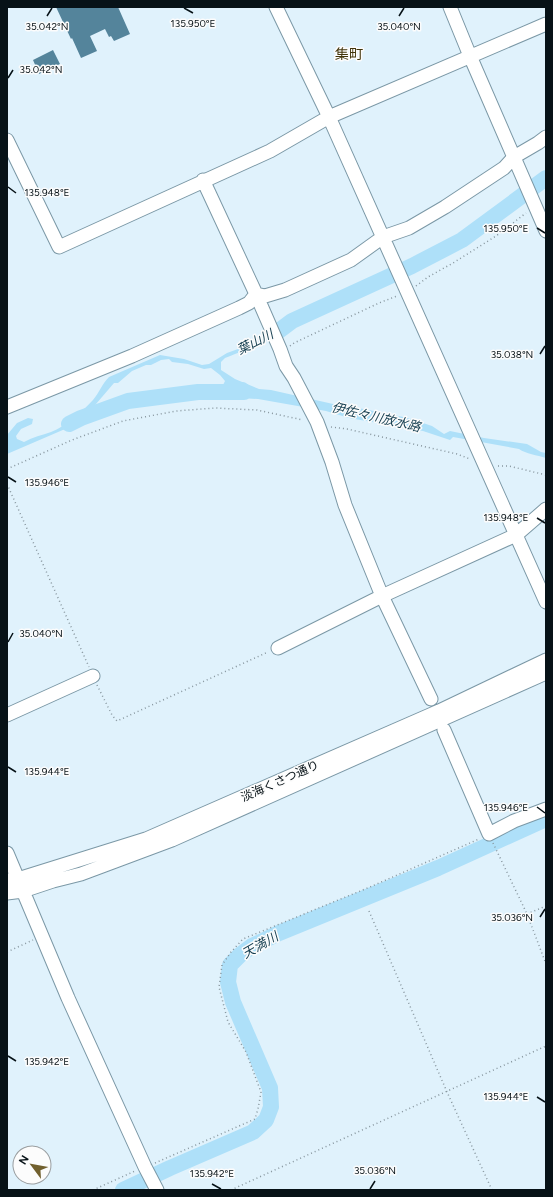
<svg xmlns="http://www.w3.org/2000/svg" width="553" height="1197" viewBox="0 0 553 1197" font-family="Figtree,'Noto Sans JP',sans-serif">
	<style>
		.water { fill: #aee0f9 }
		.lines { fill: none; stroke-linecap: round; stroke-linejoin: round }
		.river { stroke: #aee0f9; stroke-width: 16 }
		.building { fill: #54849b }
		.minor-casing { stroke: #7b98a6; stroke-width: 15 }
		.path { stroke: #87969e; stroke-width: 1.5; stroke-dasharray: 1 3; stroke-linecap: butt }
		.minor { stroke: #fff; stroke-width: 13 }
		.ticks { fill: none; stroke: #071217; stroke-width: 1.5 }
		.labels { text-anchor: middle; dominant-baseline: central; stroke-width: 3; stroke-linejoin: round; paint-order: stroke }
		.street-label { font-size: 12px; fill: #071217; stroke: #fcfcfc }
		.water-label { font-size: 13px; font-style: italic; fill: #143e50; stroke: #fcfcfc }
		.quarter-label { font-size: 14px; fill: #41340a; stroke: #fcfcfc }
		.ticks-label { font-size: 10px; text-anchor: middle; fill: #071217; stroke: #fcfcfc; stroke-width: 3; stroke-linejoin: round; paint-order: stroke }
	</style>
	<rect width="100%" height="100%" fill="#e0f2fc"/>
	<path class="water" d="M295,317C295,318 293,323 293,323C284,336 240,352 225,358L221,362V370L235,379L259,389L271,390L342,406L364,409L408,418L432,426L444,434L450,431L484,438L527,444L541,452L546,453V458C537,455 526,454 519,449L453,437L450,440L423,431L349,418L326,411L258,399L226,397L223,385L225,381L220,375L211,368L204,369L188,364L172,362L169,359L161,360L151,365H146L132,371L118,383H114L90,411L86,420L7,454V435L17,423L28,418L33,419L32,424L21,429L16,436L17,439L24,442C33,437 42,435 51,432C66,426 82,412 93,400C99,393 102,384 109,377L160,355L184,359L202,365L209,364L227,353L249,345L261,339L263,334L273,325L288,322Z"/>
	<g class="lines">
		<path class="river" d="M276,333L292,321L412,266L462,240L546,178
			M69,424L81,418L128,401L198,392H244L242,390
			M123,1190L170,1168L253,1132L266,1120L271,1107L270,1088L233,1002L228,982L230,965L240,955L252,946L279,933L438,868L546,819"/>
	</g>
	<path class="building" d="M56,7H118L130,34L114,41L111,36L109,37L105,29L90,36L97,51L81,58L72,38L71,39Z
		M53,50L60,64L39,74L33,60Z"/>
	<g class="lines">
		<g class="minor-casing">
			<path id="minor" d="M276,7L329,117L546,602
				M450,7L470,56L546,231
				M7,140L59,247L270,151L329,117L546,24
				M203,180L256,294L280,349L286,366L294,378L317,422L332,462L345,505L382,596L431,699
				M256,294L265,296L285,290L351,260L383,237L409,228L445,207L504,168L514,157L538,143L546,137
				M7,407L132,356L239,308L249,303L256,294
				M278,648L382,596L516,535L546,509
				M7,715L93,676
				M444,730L489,834L514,821L546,809
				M7,853L68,998L145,1167L157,1190
				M7,880L18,879L146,839L439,711L546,660
				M7,893L23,891L53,881L81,874L172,840L546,673"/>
		</g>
		<path class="path" d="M416,286L428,277L453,263L496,236L526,213
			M290,346L294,343L379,303L397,296
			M331,427L347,429L457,454L470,459
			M498,466H509L546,475
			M7,469L72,440L123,421L176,411L215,408L257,410L303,420
			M7,484L89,667
			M97,685L112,715L117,721L268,652
			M493,843L527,914L546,964
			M369,911L447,1092L492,1190
			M527,914L546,906
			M7,952L33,940
			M155,1163L255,1119L258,1109L261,1092L246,1052L228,1022L219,987L222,965L231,952L243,939L370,887L479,839
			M93,1190L135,1171
			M231,1190L546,1046"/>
		<use href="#minor" class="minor"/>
	</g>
	<path class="ticks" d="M184,8L193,13M47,16L52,8M399,16L404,8M8,78L13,70M8,187L16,193M537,228L545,233M540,354L545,346M8,477L16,482M537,518L545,523M8,642L13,633M8,767L16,772M537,807L545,813M540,917L545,909M8,1056L16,1061M537,1097L545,1102M212,1184L221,1189M370,1189L375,1181"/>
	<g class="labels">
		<g class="street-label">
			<text transform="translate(280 781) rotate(-24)">淡海くさつ通り</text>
		</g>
		<g class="water-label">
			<text transform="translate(255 342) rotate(-27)">葉山川</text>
			<text transform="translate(376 417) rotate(13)">伊佐々川放水路</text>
			<text transform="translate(260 945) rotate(-30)">天満川</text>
		</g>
		<g class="quarter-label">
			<text x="349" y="54">集町</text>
		</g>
	</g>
	<g class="ticks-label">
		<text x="193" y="27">135.950°E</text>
		<text x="47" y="30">35.042°N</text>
		<text x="399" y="30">35.040°N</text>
		<text x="41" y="73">35.042°N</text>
		<text x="47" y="196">135.948°E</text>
		<text x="506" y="232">135.950°E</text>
		<text x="512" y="358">35.038°N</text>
		<text x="47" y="486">135.946°E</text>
		<text x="506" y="521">135.948°E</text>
		<text x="41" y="637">35.040°N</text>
		<text x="47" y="775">135.944°E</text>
		<text x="506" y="811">135.946°E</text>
		<text x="512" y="921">35.036°N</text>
		<text x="47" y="1065">135.942°E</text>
		<text x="506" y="1100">135.944°E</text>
		<text x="375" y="1174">35.036°N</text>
		<text x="212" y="1177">135.942°E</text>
	</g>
	<rect width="553" height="1197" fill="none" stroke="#071217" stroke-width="16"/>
	<g transform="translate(32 1165) rotate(302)"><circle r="19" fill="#fcfcfc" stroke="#9a9ea0"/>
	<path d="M0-3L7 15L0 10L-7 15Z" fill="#71602e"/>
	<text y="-6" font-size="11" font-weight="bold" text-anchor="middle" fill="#071217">N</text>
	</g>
</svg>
